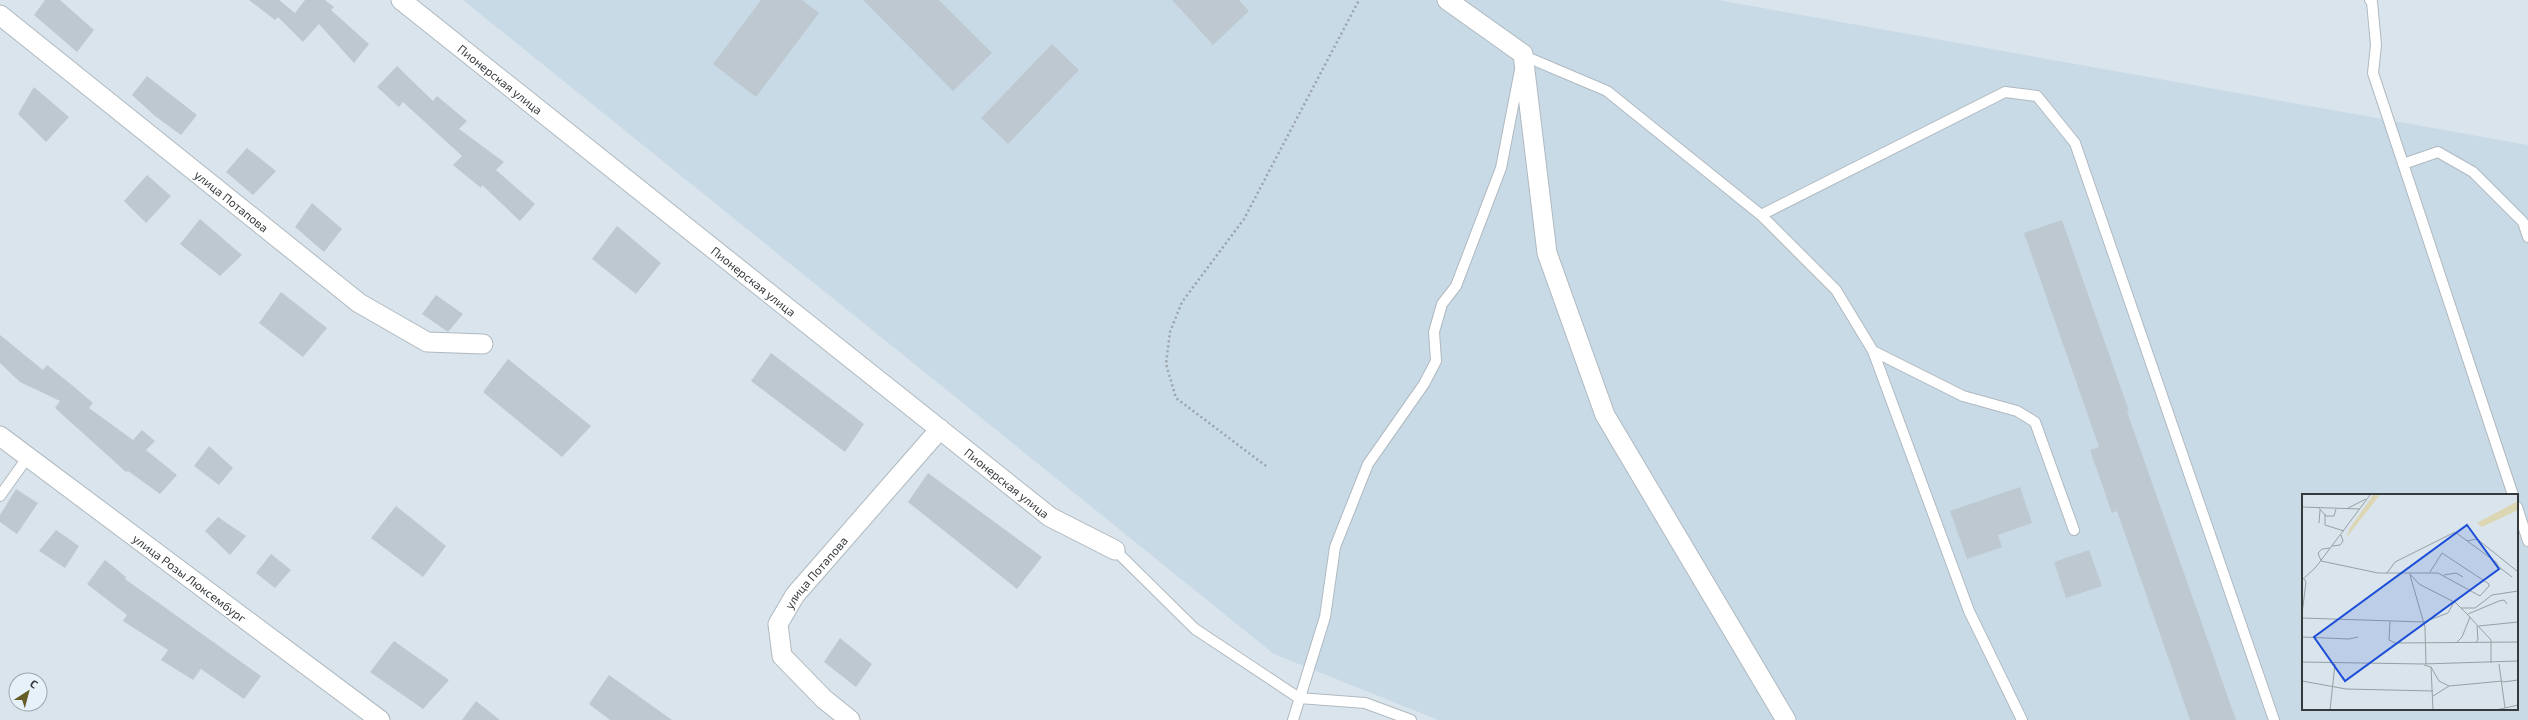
<svg xmlns="http://www.w3.org/2000/svg" width="2528" height="720" viewBox="0 0 2528 720" font-family="'Exo 2',sans-serif">
	<style>
		.built { fill: #c9dae7; fill-rule: evenodd }
		.building { fill: #bec8d0 }
		.lines { fill: none; stroke-linecap: round; stroke-linejoin: round }
		.lane-casing { stroke: #afb9c0; stroke-width: 12 }
		.street-casing { stroke: #afb9c0; stroke-width: 21 }
		.path { stroke: #9ba4aa; stroke-width: 2.5; stroke-dasharray: 2 3; stroke-linecap: butt }
		.lane { stroke: #fff; stroke-width: 10 }
		.street { stroke: #fff; stroke-width: 19 }
		.labels { text-anchor: middle; dominant-baseline: central; stroke-width: 3; stroke-linejoin: round; paint-order: stroke }
		.street-label { font-size: 12px; fill: #363a3d; stroke: #e6f1f9 }
		.inset-road { fill: none; stroke: #98a0a6; stroke-width: 1 }
		.view { fill: #1d4ed8; fill-opacity: 0.15; stroke: #1d4ed8; stroke-width: 2 }
		.inset-edge { fill: none; stroke: #363a3d; stroke-width: 2 }
	</style>
	<rect width="100%" height="100%" fill="#d9e4ec"/>
	<path class="built" d="M463,0H1718L2528,145V720H1438L1274,654ZM2303,495H2517V709H2303Z"/>
	<path class="building" d="M45,0H60L94,30L77,52L34,15Z
		M249,0H279L295,13L305,0H325L334,7L331,10L369,44L354,63L319,24L303,42L278,17L275,20Z
		M761,0H802L819,13L756,97L713,64Z
		M863,0H939L992,53L953,91Z
		M1172,0H1239L1249,11L1213,45Z
		M1052,44L1079,70L1008,144L981,118Z
		M397,66L433,101L437,96L467,121L459,129L504,162L496,170L535,204L520,221L482,185L481,188L453,165L462,156L403,102L399,107L377,87Z
		M147,76L197,115L181,135L155,116L132,95Z
		M34,87L69,117L46,142L18,114Z
		M247,148L276,171L253,195L226,172Z
		M147,175L171,196L146,223L124,201Z
		M312,203L342,229L324,252L295,227Z
		M200,219L242,255L220,276L180,244Z
		M2062,220L2129,411L2127,412L2236,720H2190L2117,511L2112,513L2090,450L2099,447L2024,233Z
		M617,226L661,263L636,294L592,259Z
		M281,292L327,328L303,357L259,323Z
		M436,295L463,314L448,332L422,314Z
		M0,335L43,370L47,365L73,386L93,403L89,408L133,440L142,430L155,441L146,450L177,475L160,494L128,471L126,472L55,408L60,401L20,382L0,363Z
		M771,353L864,424L845,452L751,381Z
		M508,359L591,426L562,457L483,392Z
		M209,446L233,468L219,485L194,466Z
		M928,473L1042,557L1017,589L908,502Z
		M2020,487L2032,523L1998,535L2002,547L1967,559L1950,511Z
		M16,489L38,503L17,534L0,522V515Z
		M396,506L446,546L423,577L371,538Z
		M218,517L246,536L230,555L205,531Z
		M56,530L79,546L65,568L39,551Z
		M2089,550L2102,586L2066,598L2054,562Z
		M271,554L291,570L275,588L256,573Z
		M105,560L126,577L125,579L261,676L244,699L201,669L193,680L161,660L168,650L123,621L127,615L87,584Z
		M840,638L872,664L856,687L824,662Z
		M394,641L449,680L423,709L370,672Z
		M609,675L672,720H610L589,704Z
		M476,701L500,720H462Z"/>
	<g class="lines">
		<g class="lane-casing">
			<path id="lane" d="M2370,0L2372,2L2376,45L2373,73L2513,495
				M1522,55L1607,91L1761,215L1836,290L1873,351L1969,611L2022,720
				M2403,164L2438,152L2473,172L2523,222L2528,237
				M1761,215L2005,92L2037,96L2075,143L2274,720
				M1873,351L1963,396L2017,411L2035,422L2074,530
				M0,496L27,458
				M2517,507L2528,541
				M1115,550L1195,629L1299,698L1365,703L1411,720
				M1293,720L1325,617L1335,547L1368,464L1424,384L1436,361L1434,332L1442,304L1456,286L1501,168L1520,70"/>
		</g>
		<g class="street-casing">
			<g id="street">
				<path id="s1" d="M401,0L1050,517L1115,550"/>
				<path d="M1447,0L1523,54L1547,253L1605,415L1786,720"/>
				<path id="s2" d="M0,15L359,303L427,342L483,344"/>
				<path id="s3" d="M0,436L380,720"/>
				<path id="s4" d="M850,720L824,699L782,656L778,624L795,595L940,429"/>
			</g>
		</g>
		<path class="path" d="M1266,466L1176,398L1166,364L1170,332L1182,302L1244,219L1359,0"/>
		<use href="#lane" class="lane"/>
		<use href="#street" class="street"/>
	</g>
	<g class="labels">
		<g class="street-label">
			<text stroke="none"><textPath href="#s1" startOffset="127">Пионерская улица</textPath></text>
			<text stroke="none"><textPath href="#s2" startOffset="297">улица Потапова</textPath></text>
			<text stroke="none"><textPath href="#s1" startOffset="451">Пионерская улица</textPath></text>
			<text stroke="none"><textPath href="#s1" startOffset="775">Пионерская улица</textPath></text>
			<text stroke="none"><textPath href="#s4" startOffset="190">улица Потапова</textPath></text>
			<text stroke="none"><textPath href="#s3" startOffset="237">улица Розы Люксембург</textPath></text>
		</g>
	</g>
	<g transform="translate(2302 494)">
		<rect width="216" height="216" fill="#d9e4ec"/>
		<path d="M72,0L77,2L44,44L48,34ZM216,7V16L184,31L180,33L175,29Z" fill="#dcd6b2"/>
		<path class="inset-road" d="M0,13L58,15M17,14L24,22H32L34,15M46,14L64,5M23,20V31L42,37M17,29L18,16M165,47L175,45L215,77M30,52L38,51L41,47L39,41M28,54L20,55L16,59L19,67L76,79H136L178,102L187,92V90L140,59L128,78M85,79L93,68L153,38L194,68L197,73L210,83M107,79L117,90L154,109L164,119L189,146V169M108,81L123,133L124,170M142,81L154,79L161,83M0,86L14,73L68,1M159,114H173L190,101L216,97M0,120L4,88L2,85M166,120L197,107L202,106L205,110M0,124L122,128L146,119L152,108M88,127L87,146L93,149L216,148M177,132L216,128M0,143L47,145L56,143M154,149L160,143L168,123M173,149L176,146L175,132M0,168L121,170L216,167M197,170L203,214M122,171L129,173L137,187L147,192L131,202M129,173L131,216M0,187L44,195L131,197M201,188L216,186M147,192L201,187M28,216L33,170M194,216L216,211"/>
		<path class="view" d="M165,31L197,75L43,187L12,143Z"/>
		<rect width="216" height="216" class="inset-edge"/>
	</g>
	<g transform="translate(28 692) rotate(36)"><circle r="19" fill="#e6f1f9" stroke="#a0a8ae"/>
	<path d="M0-3L7 15L0 10L-7 15Z" fill="#665d29"/>
	<text y="-6" font-size="11" font-weight="bold" text-anchor="middle" fill="#363a3d">С</text>
	</g>
</svg>
